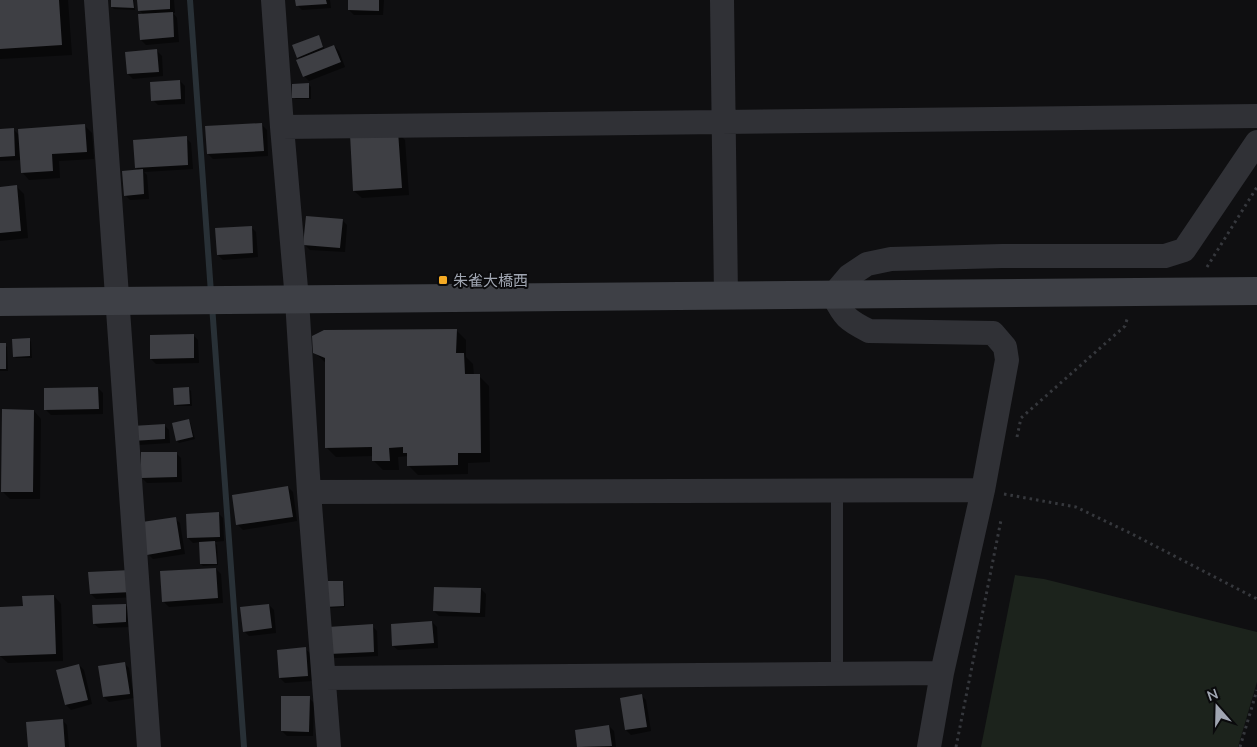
<svg xmlns="http://www.w3.org/2000/svg" width="1257" height="747" viewBox="0 0 1257 747" font-family="Mulish,'Noto Sans JP',sans-serif">
	<style>
		.green { fill: #1c231c }
		.shadow { fill: #0007 }
		.lines { fill: none; stroke-linecap: round; stroke-linejoin: round }
		.stream { stroke: #283036; stroke-width: 6 }
		.building { fill: #3e3f44 }
		.path { stroke: #36383d; stroke-width: 3; stroke-dasharray: 2.5 4; stroke-linecap: butt }
		.lane { stroke: #303136; stroke-width: 12 }
		.street { stroke: #303136; stroke-width: 24 }
		.secondary { stroke: #3e4046; stroke-width: 28 }
		.poi-dot { fill: #f4aa24; stroke: #0a0a0c; stroke-width: 2 }
		.labels { text-anchor: middle; dominant-baseline: central; stroke-width: 4; stroke-linejoin: round; paint-order: stroke }
		.poi-label { font-size: 15px; fill: #a0a6b2; stroke: #0a0a0c; text-anchor: start }
	</style>
	<rect width="100%" height="100%" fill="#0f0f11"/>
	<path class="green" d="M1015,575L1044,579L1257,632V682L1238,747H981Z"/>
	<path class="shadow" d="M0,0H68L72,55L0,59Z
		M112,0H134L135,10L114,9L112,7Z
		M139,0H174L175,13H173L177,18L179,42L146,45L141,40L144,15L139,10Z
		M297,0H330L331,8L302,10L297,5Z
		M349,0H384L383,15H354L349,10Z
		M318,36L325,50L334,46L339,51L345,67L309,81L304,76L301,59L298,57Z
		M157,51L162,56L163,76L133,79L128,74Z
		M180,81L185,86V104L158,105L153,100Z
		M308,84L311,87V99H296L293,97Z
		M262,125L267,130L268,156L213,159L208,154Z
		M85,126L92,133L94,159L59,161L60,178L29,180L22,172L21,160L0,161V130L13,129L20,136Z
		M398,133L405,140L409,195L362,198L354,191Z
		M186,138L191,143L193,169L144,172L147,175L149,199L130,200L125,195L139,171L136,167Z
		M17,187L24,194L28,238L0,241V188Z
		M342,220L347,225L345,252L310,250L305,245Z
		M251,227L256,232L258,257L223,260L218,255Z
		M456,330L466,340V357L473,364L474,376H479L489,386L490,462L468,463V474L418,475L408,465V456L398,457L399,470H383L373,460V456L336,457L326,447V363L314,352Z
		M193,335L198,340L199,363L156,364L151,359Z
		M29,339L31,342L32,358H16L14,356Z
		M0,345H5L7,347L8,371H0Z
		M98,388L103,393V414L51,415L46,410Z
		M189,389L191,391L192,406H177L175,404Z
		M34,411L41,419L40,499H10L2,491Z
		M188,420L190,422L195,439L179,443L177,441Z
		M164,425L169,430L170,443L138,445L133,440Z
		M176,453L181,458L182,482L147,483L142,478Z
		M288,487L293,492L297,521L243,530L238,525L233,496Z
		M218,513L223,518L224,541L214,542L217,545L218,565L203,566L201,564L200,542L193,543L188,538Z
		M175,519L180,523L185,554L153,559L148,554Z
		M216,569L221,574L223,603L169,607L164,602Z
		M90,573L136,597L96,599L91,594Z
		M342,582L344,584L345,607L328,608Z
		M481,589L486,594L485,617L439,616L434,611Z
		M54,596L61,604L63,661L8,663L0,656V608L24,607Z
		M125,605L130,610L131,627L99,628L94,624Z
		M269,605L274,610L276,633L249,636L244,631Z
		M432,622L437,627L438,648L398,650L393,646Z
		M372,626L377,631L378,656L335,658L330,653Z
		M305,649L310,653L312,681L285,683L280,678Z
		M124,663L129,668L134,698L109,702L104,697Z
		M79,665L84,670L92,704L71,710L66,705Z
		M641,695L646,700L651,731L631,735L626,730Z
		M309,698L314,703L313,736H287L282,731Z
		M62,720L67,725L69,747H29Z
		M609,726L614,731L616,747H579L576,731Z"/>
	<g class="lines">
		<path class="stream" d="M190,0L211,293
			M212,305L244,747"/>
	</g>
	<path class="building" d="M0,0H59L62,45L0,49Z
		M111,0H133L134,8L111,7Z
		M137,0H170V9L138,11Z
		M295,0H326L327,4L296,6Z
		M348,0H379V11L348,10Z
		M173,12L174,37L140,40L138,14Z
		M319,35L323,47L297,58L292,45Z
		M334,45L341,62L303,77L296,60Z
		M157,49L159,72L127,74L125,52Z
		M180,80L181,99L151,101L150,82Z
		M309,83V98H292V84Z
		M262,123L264,151L207,154L205,126Z
		M85,124L87,152L52,154L53,171L21,173L18,129Z
		M14,128L15,156L0,157V129Z
		M398,131L402,188L353,191L350,134Z
		M187,136L188,165L135,168L133,140Z
		M143,169L144,194L124,196L122,171Z
		M17,185L21,231L0,233V187Z
		M306,216L343,219L340,248L303,245Z
		M252,226L253,253L217,255L215,228Z
		M457,329L456,353H464L465,374H480L481,453H458V465L407,466V453H403V447L389,448L390,461H372V447L325,448V358L313,353L312,336L324,330Z
		M194,334V358L150,359V335Z
		M30,338V356L13,357L12,339Z
		M0,343H6V369H0Z
		M98,387L99,409L44,410V388Z
		M189,387L190,404L174,405L173,388Z
		M2,409L34,410L33,492H1Z
		M189,419L193,437L176,441L172,423Z
		M165,424V439L132,441V426Z
		M141,452H177V477L141,478Z
		M288,486L293,517L236,525L232,495Z
		M219,512L220,537L187,538L186,514Z
		M176,517L181,549L147,555L142,522Z
		M215,541L217,564H200L199,542Z
		M216,568L218,598L162,602L160,571Z
		M131,570L132,592L90,594L88,572Z
		M324,581H343L344,606L325,607Z
		M434,587L481,588L480,613L433,611Z
		M54,595L56,654L0,656V607L23,606L22,596Z
		M126,604V622L93,624L92,605Z
		M269,604L272,628L243,632L240,607Z
		M432,621L434,643L392,646L391,624Z
		M373,624L374,652L329,654L328,627Z
		M306,647L308,676L279,678L277,650Z
		M125,662L130,694L103,697L98,666Z
		M79,664L88,700L65,705L56,670Z
		M642,694L647,727L625,730L620,698Z
		M281,696H310L309,732L281,731Z
		M63,719L65,747H28L26,722Z
		M609,725L612,746L577,747L575,730Z"/>
	<g class="lines">
		<path class="path" d="M1207,267L1257,187
			M1017,437L1021,418L1125,326L1128,316
			M1004,494L1076,507L1132,534L1257,599
			M956,747L1001,520
			M1240,747L1257,690"/>
		<path class="lane" d="M837,674V490"/>
		<path class="street" d="M96,0L149,747
			M273,0L282,127L297,300L309,492L329,747
			M722,0L726,296
			M282,127L1257,116
			M309,492L983,490
			M324,678L942,673
			M929,747L942,673L983,490L1007,360L1005,347L993,333L869,331C847,320 844,317 833,295L849,276L867,264L891,259L1002,256H1165L1184,250L1257,142"/>
		<path class="secondary" d="M0,302L1257,291"/>
	</g>
	<rect class="poi-dot" x="438" y="275" width="10" height="10" rx="2.5"/>
	<g class="labels">
		<g class="poi-label">
			<text x="453" y="280">朱雀大橋西</text>
		</g>
	</g>
	<g transform="translate(1217 707) rotate(340)" stroke="#0a0a0c" stroke-width="4" paint-order="stroke">
	<path d="M0-4L9 19L0 12L-9 19Z" fill="#a0a6b2"/>
	<text y="-8" font-size="14" font-weight="bold" text-anchor="middle" fill="#a0a6b2">N</text>
	</g>
</svg>
